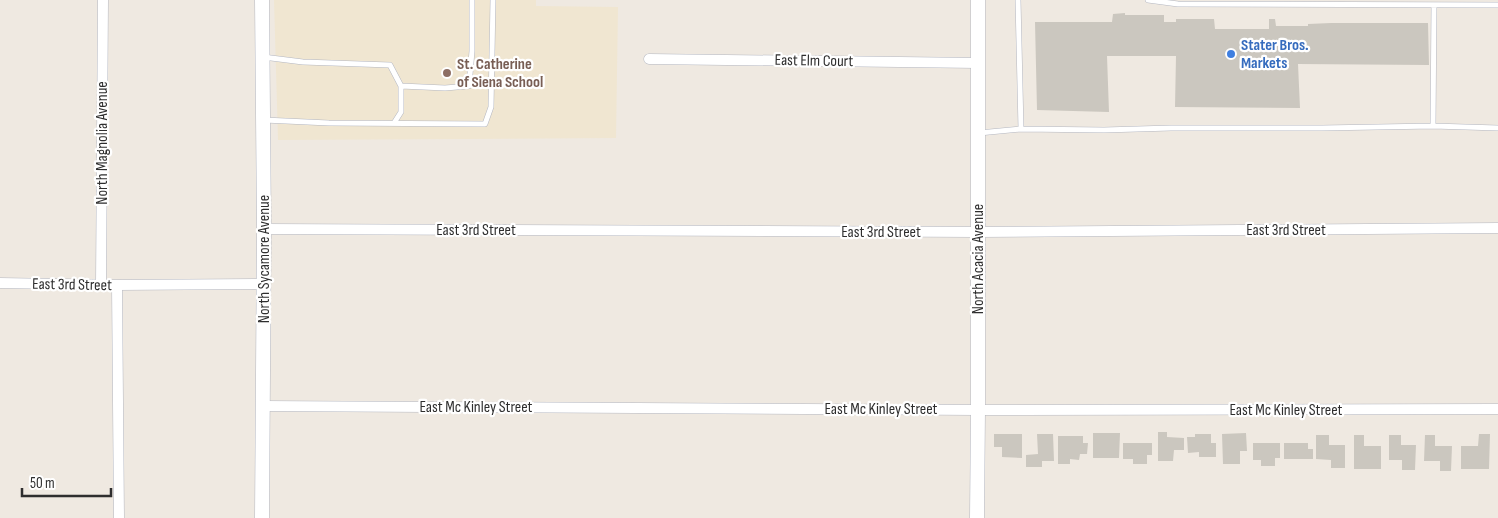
<svg xmlns="http://www.w3.org/2000/svg" width="1498" height="518" viewBox="0 0 1498 518" font-family="'Sofia Sans Condensed',sans-serif">
	<style>
		.education { fill: #f0e6d1 }
		.building { fill: #cbc7bf }
		.lines { fill: none; stroke-linecap: round; stroke-linejoin: round }
		.service-casing { stroke: #b4b7c1; stroke-width: 6 }
		.minor-casing { stroke: #b4b7c1; stroke-width: 11 }
		.tertiary-casing { stroke: #b4b7c1; stroke-width: 15 }
		.service { stroke: #fff; stroke-width: 5 }
		.minor { stroke: #fff; stroke-width: 10 }
		.tertiary { stroke: #fff; stroke-width: 14 }
		.shop-dot { fill: #3f7fe0; stroke: #fff; stroke-width: 2 }
		.education-dot { fill: #8d6e63; stroke: #fff; stroke-width: 2 }
		.labels { text-anchor: middle; dominant-baseline: central; stroke-width: 4.5; stroke-linejoin: round; paint-order: stroke }
		.shop-label { font-size: 16px; font-weight: bold; fill: #366cbe; stroke: #fff; text-anchor: start }
		.street-label { font-size: 16px; fill: #2e2e2e; stroke: #fff }
		.education-label { font-size: 16px; font-weight: bold; fill: #785e54; stroke: #fff; text-anchor: start }
	</style>
	<rect width="100%" height="100%" fill="#efe9e1"/>
	<path class="education" d="M274,0H536V6L618,7L616,138L278,140Z"/>
	<path class="building" d="M1125,13V15H1164V22H1176V19H1214L1215,29H1269V19H1275L1276,26H1308V24L1331,23H1428L1429,65L1298,64L1300,108L1175,107L1176,56H1107L1109,112L1037,110L1035,22H1112L1113,14Z
		M1158,432H1167V437L1184,438V450H1174L1173,461H1158Z
		M1093,433H1120L1119,458H1093Z
		M1246,433L1247,451H1240V464H1223L1222,434Z
		M994,434H1022V458L1002,457V447H994Z
		M1037,434H1053L1054,461H1042V467H1026V455L1038,454Z
		M1195,434H1211V443H1216V457H1199V452L1188,453L1187,437H1195Z
		M1479,434H1490L1489,469H1461V446H1478Z
		M1316,435H1329V445H1345V468H1331V460L1316,459Z
		M1354,435H1364V446H1381V469H1354Z
		M1389,435H1401V445H1416L1415,470H1402V460H1389Z
		M1425,435H1435V446H1452L1451,471H1440V461H1424Z
		M1058,436H1083V443H1088L1087,454H1080L1079,460L1070,459V464H1058Z
		M1123,443H1152V455H1147V464H1133V459H1123Z
		M1253,443H1280V458H1275V466H1261V460H1253Z
		M1284,443H1308V449H1313V459H1284Z"/>
	<g class="lines">
		<g class="service-casing">
			<path id="service" d="M1018,0L1021,129
				M1148,0L1178,4L1498,5
				M1434,5L1433,126L1498,128
				M263,57L303,62L390,65L401,86V112L394,123
				M401,86L445,88L469,86L472,51V0
				M264,120L329,123L485,124L491,107L493,0
				M979,133L1021,129L1104,130L1171,128H1322L1433,126"/>
		</g>
		<g class="minor-casing">
			<path id="minor" d="M649,59L978,63
				M264,229L978,232L1498,228
				M0,283L117,285L264,284
				M101,285L103,0
				M117,285L119,518
				M263,406L978,410L1498,409"/>
		</g>
		<g class="tertiary-casing">
			<path id="tertiary" d="M262,0L264,229L262,518
				M977,518L978,410V0"/>
		</g>
		<use href="#service" class="service"/>
		<use href="#minor" class="minor"/>
		<use href="#tertiary" class="tertiary"/>
	</g>
	<circle class="shop-dot" cx="1231" cy="54" r="5"/>
	<circle class="education-dot" cx="447" cy="73" r="5"/>
	<g class="labels">
		<g class="shop-label">
			<text x="1241" y="45">Stater Bros.<tspan x="1241" dy="18">Markets</tspan></text>
		</g>
		<g class="street-label">
			<text transform="translate(814 61) rotate(1)">East Elm Court</text>
			<text transform="translate(102 143) rotate(-90)">North Magnolia Avenue</text>
			<text x="476" y="230">East 3rd Street</text>
			<text x="1286" y="230">East 3rd Street</text>
			<text x="881" y="232">East 3rd Street</text>
			<text transform="translate(264 259) rotate(-90)">North Sycamore Avenue</text>
			<text transform="translate(978 259) rotate(-90)">North Acacia Avenue</text>
			<text transform="translate(72 285) rotate(1)">East 3rd Street</text>
			<text x="476" y="407">East Mc Kinley Street</text>
			<text x="881" y="409">East Mc Kinley Street</text>
			<text x="1286" y="410">East Mc Kinley Street</text>
		</g>
		<g class="education-label">
			<text x="457" y="64">St. Catherine<tspan x="457" dy="18">of Siena School</tspan></text>
		</g>
	</g>
	<path d="M22 488v8h89v-8" fill="none" stroke="#2e2e2e" stroke-width="2.5"/>
	<text x="30" y="488" font-size="15" fill="#2e2e2e" stroke="#ffffff" stroke-width="4" paint-order="stroke">50 m</text>
</svg>
